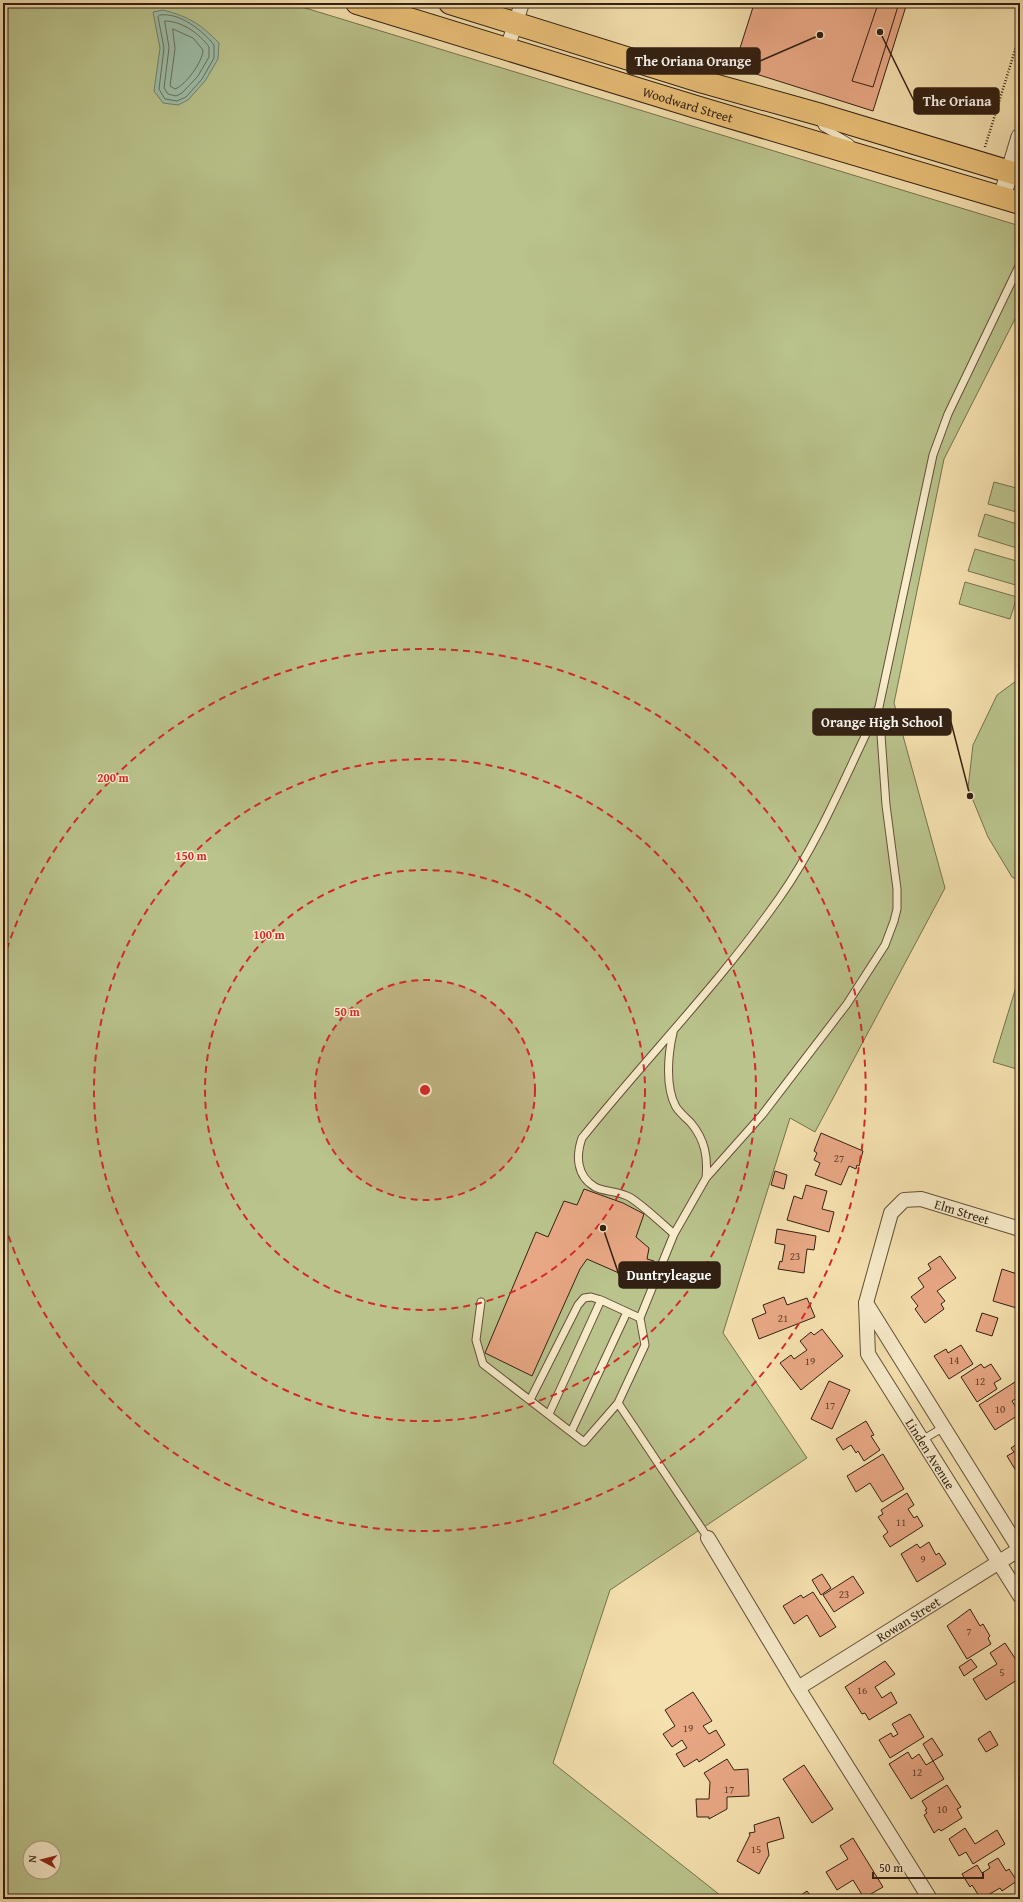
<svg xmlns="http://www.w3.org/2000/svg" width="1023" height="1902" viewBox="0 0 1023 1902" font-family="'Gentium Book Plus',serif">
	<style>
		.green { fill: #bac38c; stroke: #76724f; fill-rule: evenodd }
		.water { fill: #9dbea8; stroke: #727f6c }
		.lines { fill: none; stroke-linecap: round; stroke-linejoin: round }
		.shore { stroke: #686f5d; stroke-width: 1 }
		.building { fill: #e9a885; stroke: #322012 }
		.service-casing { stroke: #635039; stroke-width: 9 }
		.minor-casing { stroke: #635039; stroke-width: 16 }
		.tertiary-casing { stroke: #635039; stroke-width: 19 }
		.trunk-casing { stroke: #322012; stroke-width: 24 }
		.path { stroke: #322012; stroke-width: 2.5; stroke-dasharray: 1 2; stroke-linecap: butt }
		.service { stroke: #f8eccb; stroke-width: 7 }
		.minor { stroke: #f8eccb; stroke-width: 14 }
		.tertiary { stroke: #f8eccb; stroke-width: 17 }
		.trunk { stroke: #eac078; stroke-width: 22 }
		.ring { fill: none; stroke: #d62828; stroke-width: 2; stroke-dasharray: 7 5 }
		.labels { text-anchor: middle; dominant-baseline: central; stroke-width: 3; stroke-linejoin: round; paint-order: stroke }
		.number-label { font-size: 11px; fill: #60422f }
		.street-label { font-size: 13px; fill: #322012; stroke: #f8eccb }
		.centre { fill: #d62828; stroke: #f8eccb; stroke-width: 2 }
		.ring-label { font-size: 12px; text-anchor: middle; font-weight: bold; fill: #d62828; stroke: #f8eccb; stroke-width: 3; stroke-linejoin: round; paint-order: stroke }
		.leader { fill: none; stroke: #322012; stroke-width: 1.5 }
		.callout-dot { fill: #322012; stroke: #f8eccb; stroke-width: 1.5 }
		.callout { fill: #322012; stroke: #322012; stroke-width: 1.5 }
		.callout-label { font-size: 14px; text-anchor: middle; font-weight: bold; fill: #fff }
	</style>
	<rect width="100%" height="100%" fill="#f5e1af"/>
	<filter id="stains"><feTurbulence type="fractalNoise" baseFrequency=".005" numOctaves="4"/><feColorMatrix values="0 0 0 0 .2 0 0 0 0 .09 0 0 0 0 .02 0 0 0 .5 -.17"/></filter>
	<radialGradient id="worn" r=".72"><stop offset=".6" stop-color="#630" stop-opacity="0"/><stop offset="1" stop-color="#630" stop-opacity=".3"/></radialGradient>
	<path class="green" d="M3,3H289L1020,226V309L944,459L894,703L945,888L815,1132L790,1118L723,1333L807,1458L610,1590L553,1763L725,1899H3ZM30,1848H54V1872H30Z
		M994,482L1020,489V513L988,504Z
		M985,514L1020,525V549L978,536Z
		M975,549L1020,562L1019,586L968,571Z
		M965,582L1017,597L1010,619L959,604Z
		M1020,678V881L1012,877L988,837L968,788L973,745L997,695Z
		M1020,974V1070L993,1062Z"/>
	<path class="water" d="M163,10C190,17 200,24 219,43L218,59L205,81L188,100L178,105L163,103L154,91L160,48L153,12Z"/>
	<g class="lines">
		<path class="shore" d="M160,15C180,12 203,31 214,45V58L202,79L186,97L177,101L165,99L159,89L164,48L158,17Z
			M165,21C182,21 200,34 209,47V57L198,76L182,93L176,96L168,94L164,88L169,48Z
			M173,29L193,38L203,50C203,61 186,85 175,89L170,86L175,49Z"/>
	</g>
	<path class="building" d="M751,3H907L873,111L734,67L754,4Z
		M876,3H899L873,87L852,81L878,4Z
		M821,1133L863,1151L859,1166L857,1165L856,1169L849,1166L841,1185L815,1175L820,1163L814,1160L817,1153L814,1151Z
		M775,1171L787,1175L784,1189L771,1185Z
		M806,1185L827,1191L822,1209L834,1212L829,1232L787,1220L794,1196L802,1199Z
		M584,1189L623,1203L644,1214L636,1237L649,1248L647,1259L654,1261L644,1284L587,1259L580,1269L532,1376L485,1353L536,1232L548,1237L564,1201L577,1205Z
		M777,1229L816,1236L814,1250L807,1249L804,1273L778,1269L780,1261L782,1262L785,1245L775,1243Z
		M940,1256L956,1278L937,1291L945,1301L941,1304L944,1309L925,1323L915,1309L918,1306L911,1297L924,1287L918,1278L931,1269L928,1264Z
		M1002,1269L1020,1275V1309L993,1301Z
		M784,1297L787,1305L807,1298L815,1317L759,1339L752,1319L766,1313L763,1305Z
		M982,1313L998,1318L992,1336L976,1331Z
		M822,1329L843,1356L801,1390L780,1363L791,1355L794,1359L807,1350L800,1341L811,1332L814,1335Z
		M961,1345L973,1364L949,1379L934,1356L946,1349L948,1353Z
		M981,1364L984,1368L991,1364L1001,1379L994,1383L997,1389L977,1402L961,1377Z
		M829,1381L850,1390L832,1429L811,1419Z
		M1015,1382L1020,1390V1396L1012,1401L1020,1414L995,1430L979,1405Z
		M866,1421L874,1435L871,1436L880,1450L864,1461L858,1451L856,1453L851,1445L843,1450L836,1439Z
		M1020,1442V1468L1016,1471L1007,1456L1014,1452L1011,1448Z
		M883,1454L904,1489L882,1502L870,1483L856,1492L847,1476Z
		M907,1493L914,1505L908,1509L914,1518L917,1516L923,1526L890,1547L883,1536L888,1532L878,1517L883,1514L881,1510Z
		M929,1542L936,1555L939,1553L946,1564L917,1582L901,1554L917,1544L920,1548Z
		M822,1574L831,1588L821,1595L812,1580Z
		M853,1576L864,1593L834,1612L823,1595Z
		M813,1592L836,1627L820,1637L807,1615L794,1624L783,1606L801,1595L803,1598Z
		M970,1609L980,1626L983,1624L990,1636L988,1638L991,1644L967,1659L947,1626Z
		M1005,1643L1020,1666V1678L986,1700L973,1679L997,1664L990,1653Z
		M971,1659L977,1667L964,1676L959,1667Z
		M885,1661L895,1674L875,1687L882,1698L891,1692L897,1703L869,1720L865,1713L862,1714L845,1687Z
		M1020,1690V1702L1015,1694Z
		M693,1692L712,1721L703,1726L709,1734L716,1730L725,1745L699,1762L697,1759L684,1767L676,1754L687,1748L682,1740L672,1747L663,1734L675,1726L665,1710Z
		M910,1714L924,1737L890,1758L879,1740L891,1733L893,1737L898,1734L892,1724Z
		M990,1731L998,1745L986,1752L978,1739Z
		M932,1738L943,1755L933,1761L923,1744Z
		M908,1752L912,1759L919,1754L926,1765L933,1761L944,1779L911,1799L889,1764Z
		M727,1759L734,1770L748,1769L749,1796L727,1797V1809L709,1819V1817H697L696,1799H709L710,1782L704,1773Z
		M804,1765L833,1809L812,1823L783,1779Z
		M947,1785L961,1807L957,1809L962,1818L941,1831L939,1829L934,1833L924,1815L927,1813L925,1810L927,1809L922,1801Z
		M779,1817L784,1838L767,1843L769,1855L759,1874L737,1861L750,1835L749,1833L755,1832L754,1825Z
		M965,1828L975,1844L997,1830L1005,1844L973,1864L966,1852L959,1856L949,1839Z
		M853,1838L883,1887L864,1898L853,1880L837,1890L826,1872L848,1859L840,1846Z
		M998,1858L1006,1871L1009,1869L1017,1881L1002,1891L1000,1888L981,1899L972,1885L970,1887L962,1874L977,1865L982,1873L990,1868L988,1864Z
		M807,1891L813,1899H795Z"/>
	<g class="lines">
		<g class="service-casing">
			<path id="service" d="M819,120L823,127L850,143
				M673,1033C668,1054 665,1087 676,1107C680,1113 686,1118 691,1123C705,1140 708,1157 706,1178
				M674,1234C660,1222 646,1208 631,1198C620,1191 604,1192 595,1187C576,1176 576,1155 582,1138C647,1057 720,983 780,897C819,842 848,770 878,709
				M481,1302L476,1340L483,1364L584,1442L618,1403L645,1345L640,1318L674,1234L706,1178L762,1115L847,1004L885,945L894,921L897,909V889L886,805L879,707L933,455L948,414L1020,264
				M530,1400L578,1305L584,1298L591,1297L601,1300
				M618,1403L708,1538
				M549,1414L601,1300L640,1318
				M571,1432L627,1312
				M922,1440L944,1427"/>
		</g>
		<g class="minor-casing">
			<g id="minor">
				<path d="M507,49L522,3"/>
				<path id="s1" d="M1020,1229L921,1199L904,1200L891,1213L866,1303L868,1354L1020,1596"/>
				<path d="M866,1303L1020,1550"/>
				<path d="M708,1538L798,1688L930,1899"/>
				<path id="s2" d="M798,1688L1020,1549"/>
			</g>
		</g>
		<g class="tertiary-casing">
			<path id="tertiary" d="M1002,197L1020,137"/>
		</g>
		<g class="trunk-casing">
			<g id="trunk">
				<path id="s3" d="M357,3L696,107L1020,203"/>
				<path d="M450,3L703,82L818,114L1020,175"/>
			</g>
		</g>
		<path class="path" d="M985,147L1020,34"/>
		<use href="#service" class="service"/>
		<use href="#minor" class="minor"/>
		<use href="#tertiary" class="tertiary"/>
		<use href="#trunk" class="trunk"/>
	</g>
	<circle cx="425" cy="1090" r="110" fill="#d62828" fill-opacity=".12"/>
	<g class="ring">
		<circle cx="425" cy="1090" r="110"/>
		<circle cx="425" cy="1090" r="220"/>
		<circle cx="425" cy="1090" r="331"/>
		<path d="M3 961A441 441 0 1 1 3 1219"/>
	</g>
	<g class="labels">
		<g class="number-label">
			<text x="839" y="1158">27</text>
			<text x="795" y="1256">23</text>
			<text x="783" y="1318">21</text>
			<text x="954" y="1360">14</text>
			<text x="810" y="1361">19</text>
			<text x="980" y="1381">12</text>
			<text x="830" y="1405">17</text>
			<text x="1000" y="1409">10</text>
			<text x="901" y="1522">11</text>
			<text x="923" y="1559">9</text>
			<text x="844" y="1594">23</text>
			<text x="969" y="1631">7</text>
			<text x="1002" y="1672">5</text>
			<text x="862" y="1690">16</text>
			<text x="688" y="1728">19</text>
			<text x="917" y="1772">12</text>
			<text x="729" y="1789">17</text>
			<text x="942" y="1809">10</text>
			<text x="756" y="1849">15</text>
		</g>
		<g class="street-label">
			<text stroke="none"><textPath href="#s3" startOffset="346">Woodward Street</textPath></text>
			<text transform="translate(962 1212) rotate(17)">Elm Street</text>
			<text stroke="none"><textPath href="#s1" startOffset="401">Linden Avenue</textPath></text>
			<text stroke="none"><textPath href="#s2" startOffset="130">Rowan Street</textPath></text>
		</g>
	</g>
	<circle cx="425" cy="1090" r="6" class="centre"/>
	<g class="ring-label">
		<text x="113" y="782">200 m</text>
		<text x="191" y="860">150 m</text>
		<text x="269" y="939">100 m</text>
		<text x="347" y="1016">50 m</text>
	</g>
	<path class="leader" d="M820 35L760 61M880 32L914 101M970 796L951 722M603 1228L619 1275"/>
	<g class="callout-dot">
		<circle cx="820" cy="35" r="4"/>
		<circle cx="880" cy="32" r="4"/>
		<circle cx="970" cy="796" r="4"/>
		<circle cx="603" cy="1228" r="4"/>
	</g>
	<g class="callout">
		<rect x="627" y="48" width="133" height="26" rx="4"/>
		<rect x="914" y="88" width="85" height="26" rx="4"/>
		<rect x="813" y="709" width="138" height="26" rx="4"/>
		<rect x="619" y="1262" width="101" height="26" rx="4"/>
	</g>
	<g class="callout-label">
		<text x="693" y="66">The Oriana Orange</text>
		<text x="957" y="106">The Oriana</text>
		<text x="882" y="727">Orange High School</text>
		<text x="669" y="1280">Duntryleague</text>
	</g>
	<rect width="1023" height="1902" fill="none" stroke="#f5e1af" stroke-width="16"/>
	<rect x="4" y="4" width="1015" height="1894" fill="none" stroke="#322012" stroke-width="2"/>
	<rect x="8" y="8" width="1007" height="1886" fill="none" stroke="#322012"/>
	<g transform="translate(42 1860) rotate(277)"><circle r="19" fill="#f8eccb" stroke="#a99a81"/>
	<path d="M0-3L7 15L0 10L-7 15Z" fill="#8f2418"/>
	<text y="-6" font-size="11" font-weight="bold" text-anchor="middle" fill="#322012">N</text>
	</g>
	<path d="M873 1872v6h110v-6" fill="none" stroke="#322012" stroke-width="2"/>
	<text x="879" y="1872" font-size="12" fill="#322012" stroke="#f8eccb" stroke-width="3" paint-order="stroke">50 m</text>
	<rect width="100%" height="100%" filter="url(#stains)"/>
	<rect width="100%" height="100%" fill="url(#worn)"/>
</svg>
